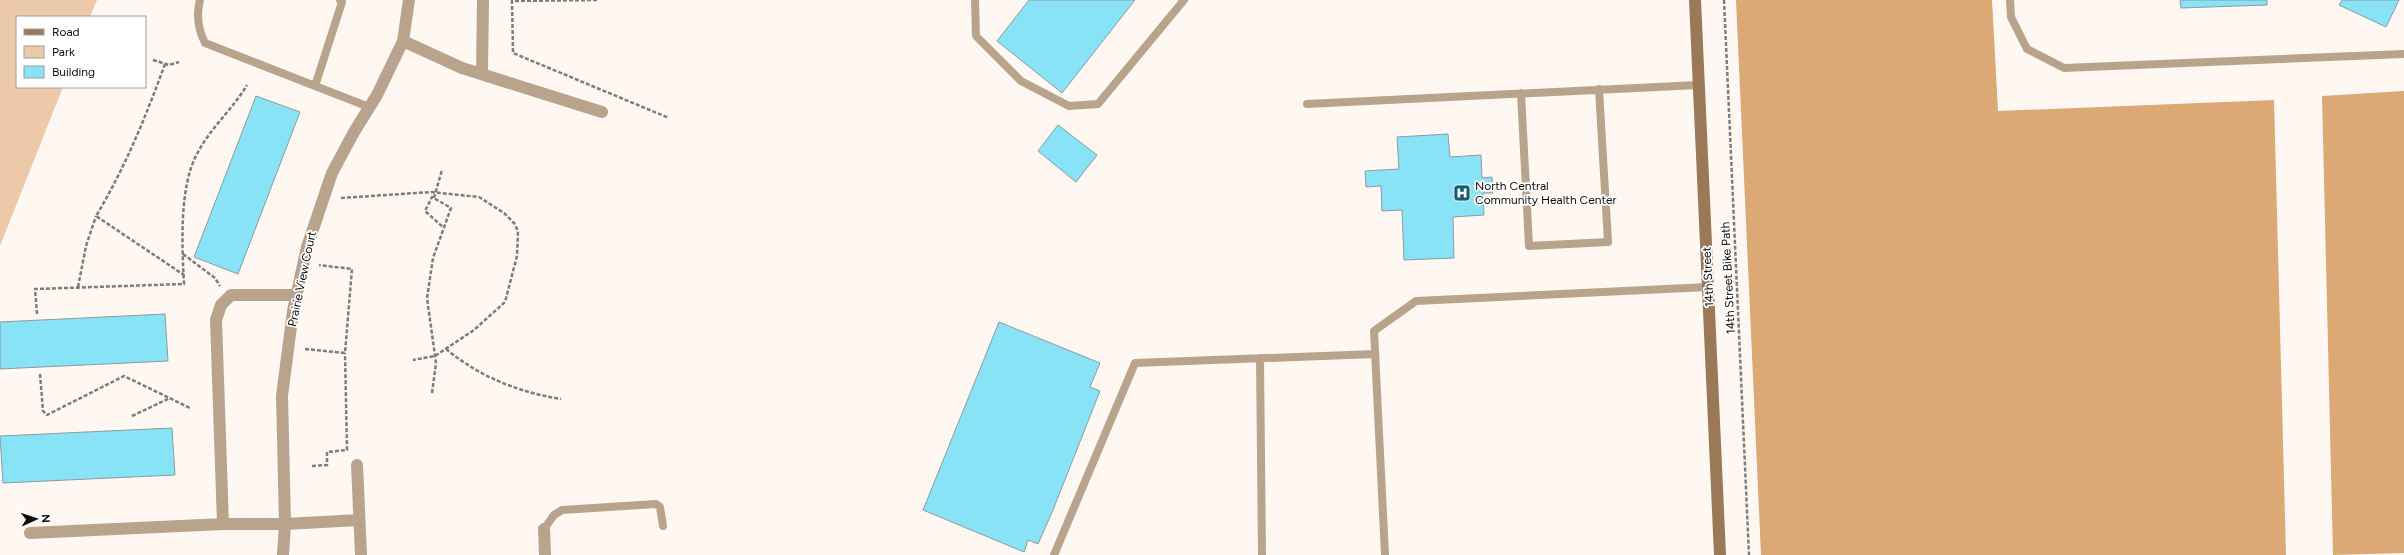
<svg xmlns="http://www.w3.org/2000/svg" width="2404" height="555" viewBox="0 0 2404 555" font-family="Figtree,sans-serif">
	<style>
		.green { fill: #ecc9a8 }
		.forest { fill: #dca875 }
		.building { fill: #87e3f5; stroke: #8f9a9d }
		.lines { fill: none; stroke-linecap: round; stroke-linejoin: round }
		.path { stroke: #7f7b77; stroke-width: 2.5; stroke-dasharray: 4 2; stroke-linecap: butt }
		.lane { stroke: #baa38d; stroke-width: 8 }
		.street { stroke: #baa38d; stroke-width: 12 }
		.secondary { stroke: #9a7858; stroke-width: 12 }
		.labels { text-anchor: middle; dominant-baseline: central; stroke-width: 3.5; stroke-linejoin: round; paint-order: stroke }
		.poi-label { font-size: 12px; fill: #0f0c0a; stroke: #fff; text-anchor: start }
		.street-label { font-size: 12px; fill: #0f0c0a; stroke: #fff }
	</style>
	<rect width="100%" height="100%" fill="#fff8f2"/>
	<path class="green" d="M0,0H97L90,17H17V87H63L0,246Z"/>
	<path class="forest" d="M1736,0H1992L1998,111L2274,100L2286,555H1761Z
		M2404,91V553L2333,555L2322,96Z"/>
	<path class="building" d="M1029,0H1135L1062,93L997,41Z
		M2180,0H2267V5L2181,8Z
		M2342,0H2399L2386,27L2339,5Z
		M256,96L300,112L238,274L194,257Z
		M1058,125L1097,155L1076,182L1038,151Z
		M1448,134L1450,157L1481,155L1482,178L1492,177L1493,193H1483L1484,215L1453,217L1454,258L1404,260L1402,210L1382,211L1381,186L1366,187L1365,171L1399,169L1397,137Z
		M165,314L168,361L0,369V322Z
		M999,322L1100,363L1090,387L1100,391L1053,510L1038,544L1028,540L1024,552L923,510Z
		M172,428L175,475L3,483L0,436Z"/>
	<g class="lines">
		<path class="path" d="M597,0L512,1L513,53L669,118
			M1724,0L1749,555
			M153,60L169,65L179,62
			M165,64C146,116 125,168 96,216L184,275
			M341,198L431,192L479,197L504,213L514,223L518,231L517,256L505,302L474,330L435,356L413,360
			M434,198L442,170
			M183,254L215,278L220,286
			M78,287L86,246L96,216
			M37,314L35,289L184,284C182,246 179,187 197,154C210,128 233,109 247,85
			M305,349L345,353L352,269L319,265
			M446,349C480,377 518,392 561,399
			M40,374L43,411L47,415L124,376L190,408
			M432,393L436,363L427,298L433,258L451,208L432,197L425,211L443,227
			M132,416L170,398
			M312,466L327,465V452L347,450L345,353"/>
		<path class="lane" d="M200,0C196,15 198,29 205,43L369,107
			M975,0L976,36L1021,81L1069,106L1098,104L1184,0
			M2010,0L2011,17L2027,49L2064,68L2404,54
			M315,86L342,2L340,0
			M1521,93L1529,246L1608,242L1599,89
			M1307,104L1698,85
			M1260,358L1262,555
			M544,529L554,515L562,510L656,504L660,507L663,526
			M1054,555L1135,363L1375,354
			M1385,555L1374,331L1416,301L1708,287"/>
		<path class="street" d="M403,41L462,68L602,112
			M482,74L483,0
			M357,465L361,555
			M223,524L216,320L221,305L231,295H297
			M544,529L545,555
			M30,533L223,524H285L359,520
			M283,555L285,524L282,396L293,311L307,247L332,173L354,132L377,95L403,41L409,0"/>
		<path class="secondary" d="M1695,0L1720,555"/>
	</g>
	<defs>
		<g id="hospital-square" transform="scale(0.9)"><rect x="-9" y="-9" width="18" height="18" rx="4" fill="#14606d" stroke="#fff"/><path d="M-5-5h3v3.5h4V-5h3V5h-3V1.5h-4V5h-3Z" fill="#fff"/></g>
	</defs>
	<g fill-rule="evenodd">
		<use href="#hospital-square" x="1462" y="193"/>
	</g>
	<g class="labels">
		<g class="poi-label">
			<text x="1475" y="186">North Central<tspan x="1475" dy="14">Community Health Center</tspan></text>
		</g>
		<g class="street-label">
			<text transform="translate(1708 277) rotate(-93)">14th Street</text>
			<text transform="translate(1728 278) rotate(-93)">14th Street Bike Path</text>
			<text transform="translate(302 279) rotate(-78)">Prairie View Court</text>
		</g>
	</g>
	<rect x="16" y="16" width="130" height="72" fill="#ffffff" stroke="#9f9e9d"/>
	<rect x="24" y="29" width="20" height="6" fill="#9a7858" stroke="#9f9e9d"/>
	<text x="52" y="36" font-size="12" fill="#0f0c0a">Road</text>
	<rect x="24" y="46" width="20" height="12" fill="#ecc9a8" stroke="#9f9e9d"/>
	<text x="52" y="56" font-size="12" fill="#0f0c0a">Park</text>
	<rect x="24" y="66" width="20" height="12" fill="#87e3f5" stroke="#9f9e9d"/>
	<text x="52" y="76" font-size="12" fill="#0f0c0a">Building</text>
	<g transform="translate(36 519) rotate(87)" stroke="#ffffff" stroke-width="3" paint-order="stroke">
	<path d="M0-3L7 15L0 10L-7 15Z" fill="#0f0c0a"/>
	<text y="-6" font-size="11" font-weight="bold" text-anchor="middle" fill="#0f0c0a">N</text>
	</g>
</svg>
